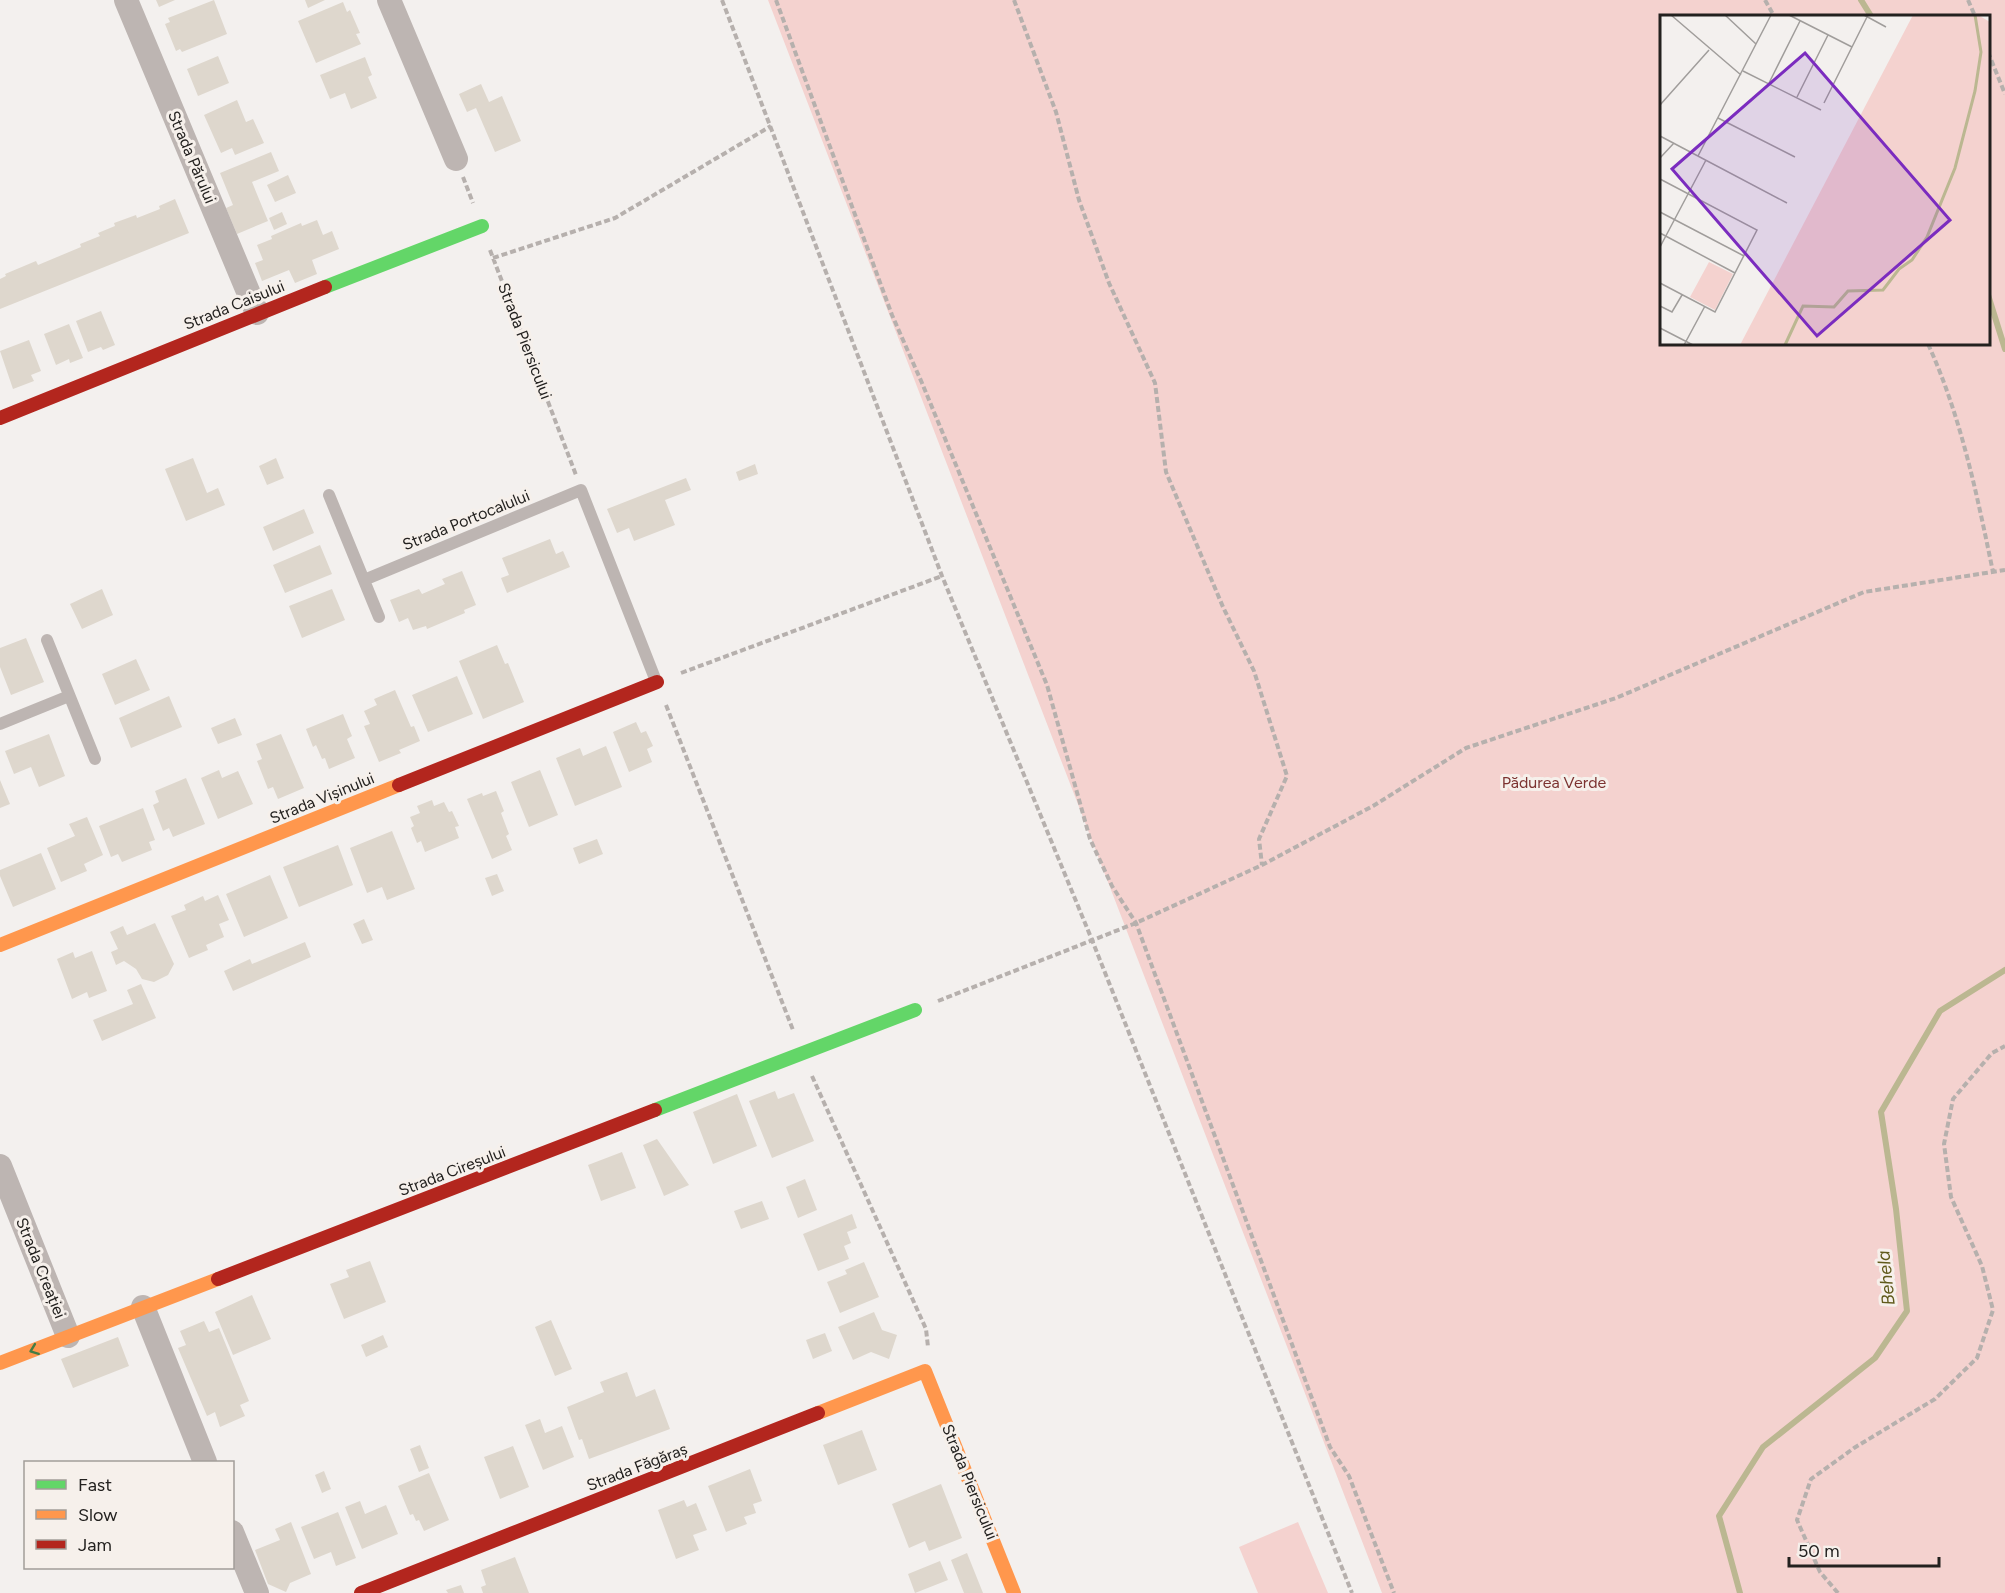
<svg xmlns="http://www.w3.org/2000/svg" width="2005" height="1593" viewBox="0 0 2005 1593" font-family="Figtree,sans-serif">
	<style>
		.green { fill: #f4d2cf; fill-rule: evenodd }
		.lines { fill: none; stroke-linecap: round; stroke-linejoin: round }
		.stream { stroke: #bbb791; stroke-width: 6 }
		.building { fill: #ded7cd }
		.path { stroke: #b6b0ad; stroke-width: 4; stroke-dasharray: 6 3; stroke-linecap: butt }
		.lane { stroke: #bdb5b2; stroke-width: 12 }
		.street { stroke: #bdb5b2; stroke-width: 24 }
		.fast { stroke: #63d668; stroke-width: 14 }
		.slow { stroke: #ff974d; stroke-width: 14 }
		.jam { stroke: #b3261e; stroke-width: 14 }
		.oneway { stroke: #437c44 }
		.labels { text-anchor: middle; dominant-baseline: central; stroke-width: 6; stroke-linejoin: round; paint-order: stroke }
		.street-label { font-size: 16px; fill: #23211f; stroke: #f6f0eb }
		.park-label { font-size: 16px; fill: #7c3331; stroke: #f6f0eb }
		.water-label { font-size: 18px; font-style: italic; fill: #605a1b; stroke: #f6f0eb }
		.inset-river { fill: none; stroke: #bbb791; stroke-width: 3 }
		.inset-road { fill: none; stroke: #a09d9b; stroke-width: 1.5 }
		.view { fill: #7b2cbf; fill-opacity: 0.15; stroke: #7b2cbf; stroke-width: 3 }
		.inset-edge { fill: none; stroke: #23211f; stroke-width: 3 }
	</style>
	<rect width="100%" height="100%" fill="#f3f0ee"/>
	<path class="green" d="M768,0H2005V1593H1382ZM1662,16H1988V344H1662Z
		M1298,1522L1328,1593H1258L1239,1547Z"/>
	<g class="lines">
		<path class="stream" d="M1861,0L1871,16
			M1988,295L2005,349
			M1740,1593L1719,1516L1763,1447L1875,1358L1907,1311L1896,1209L1881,1112L1940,1011L2005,970"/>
	</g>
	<path class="building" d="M156,0H175L159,7Z
		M214,0L227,34L182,52L180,49L176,51L165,24L170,22L168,18Z
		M305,0H325L308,8Z
		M343,2L347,12L350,10L360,33L356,34L361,44L316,63L298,21Z
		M218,56L229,83L198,96L187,69Z
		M365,57L372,75L368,77L377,98L351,109L345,93L330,99L320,75Z
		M481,84L489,102L502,96L521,141L495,152L476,108L467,112L459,94Z
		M237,100L246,122L253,119L264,143L235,155L232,148L221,153L204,115Z
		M271,152L279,171L252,182L268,221L237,234L226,208L233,205L220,173Z
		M288,175L296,193L275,202L267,185Z
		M175,199L189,233L0,309V279L6,276L5,274L36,261L38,265L81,247L80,244L100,236L98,233L115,226L114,223L136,215L137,218L160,209L159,206Z
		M282,212L287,224L274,230L269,218Z
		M317,220L323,235L332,231L339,249L312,260L317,274L295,283L289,270L262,281L255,263L263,260L257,245L272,239L271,236L301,223L302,226Z
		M101,311L115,345L103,350L101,347L88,352L76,321Z
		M69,324L83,358L70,363L69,359L56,365L44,334Z
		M29,340L41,371L31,375L34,381L13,389L0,351Z
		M193,458L207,493L218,488L225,505L186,521L165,469Z
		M276,458L284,478L267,485L259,466Z
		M755,464L758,474L739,481L736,472Z
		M686,478L691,490L665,500L675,525L634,541L629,528L617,533L607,509Z
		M304,509L314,533L273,551L263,527Z
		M550,539L556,554L563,551L570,567L507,593L501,578L509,575L502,558Z
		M320,545L332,574L285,593L273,565Z
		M462,571L476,605L464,610L465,613L427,629L426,626L413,630L408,618L399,622L390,600L419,589L422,594L445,584L442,579Z
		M102,589L113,615L82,629L70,604Z
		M332,589L345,620L302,638L289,606Z
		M26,638L44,682L11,695L0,667V648Z
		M497,645L505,664L508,663L524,702L483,719L459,661Z
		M136,659L150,690L115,705L102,674Z
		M457,676L473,714L428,732L412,695Z
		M395,690L411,727L414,726L420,741L399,750L401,753L379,762L364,726L370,724L364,711L377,705L374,699Z
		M169,696L182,727L131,748L119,718Z
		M343,714L352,736L347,739L355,758L329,769L325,758L322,759L316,745L313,747L306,729Z
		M235,718L242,735L218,744L211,728Z
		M636,722L641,733L646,731L653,746L647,749L652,762L629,772L613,732Z
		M49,734L65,776L39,787L31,767L14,774L5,751Z
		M281,734L304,788L278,799L273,787L268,789L257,761L262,759L256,744Z
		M606,746L622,787L575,806L556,758L580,748L583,756Z
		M219,770L222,778L238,771L253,804L218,819L201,778Z
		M540,770L558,815L529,827L511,782Z
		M186,778L205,824L173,837L169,828L163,831L153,805L159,802L155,791Z
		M0,780L10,804L0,808Z
		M496,791L504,811L501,813L509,834L506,836L512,850L492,859L467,799L482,793L483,796Z
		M432,800L434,806L444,802L449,812L452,811L459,826L455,827L459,838L425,852L421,841L417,843L411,828L414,826L410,817L420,813L417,806Z
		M143,808L155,840L149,842L152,850L122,862L118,854L111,857L99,826Z
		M87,817L103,855L84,864L87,871L61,882L47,848L75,836L69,824Z
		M392,831L415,889L387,900L382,887L367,893L350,848Z
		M597,839L603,854L579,864L573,848Z
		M338,845L353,885L299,907L283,867Z
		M41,853L56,889L13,907L0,876V870Z
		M497,874L504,891L492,896L485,878Z
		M270,875L288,918L244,937L226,894Z
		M218,895L229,920L219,924L224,937L206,945L208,950L189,958L171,916L186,910L184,905L203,896L205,901Z
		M364,919L373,940L362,944L353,924Z
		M155,923L174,964L168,975L154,982L142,979L136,969L124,961L116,965L111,952L118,949L110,932L123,926L127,935Z
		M305,942L311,957L233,991L224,971L250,959L252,964Z
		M92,951L107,991L89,998L87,992L72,999L57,959L73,952L75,958Z
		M141,984L156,1018L102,1041L93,1020L133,1004L127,990Z
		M775,1091L778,1099L794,1093L814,1141L772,1158L749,1101Z
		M737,1094L757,1146L713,1164L693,1112Z
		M657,1139L689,1185L664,1196L643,1145Z
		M622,1152L636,1188L601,1201L588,1165Z
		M805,1179L817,1210L798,1218L786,1187Z
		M762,1201L769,1219L741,1229L734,1211Z
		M852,1214L857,1228L847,1232L851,1243L844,1246L849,1259L818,1271L803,1234Z
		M370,1261L386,1302L344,1319L330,1284L349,1277L346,1270Z
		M864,1262L879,1297L840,1313L827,1282L847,1274L845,1270Z
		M252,1295L271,1339L233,1355L215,1312Z
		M874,1312L882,1330L897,1335L889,1359L871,1352L853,1360L838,1327Z
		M551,1320L572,1369L555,1376L535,1327Z
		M204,1321L209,1332L219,1328L249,1401L240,1405L245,1416L220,1427L215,1412L207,1416L178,1348L186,1345L180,1331Z
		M825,1333L832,1351L813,1359L806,1340Z
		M383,1335L388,1347L366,1357L361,1345Z
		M118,1337L129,1366L73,1388L61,1359Z
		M627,1372L636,1397L655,1389L670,1429L589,1459L582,1439L579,1440L567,1407L604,1392L600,1382Z
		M540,1419L545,1433L562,1426L574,1457L543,1470L525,1425Z
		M862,1430L877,1470L838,1485L823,1445Z
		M420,1445L429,1468L419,1472L410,1449Z
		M513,1446L529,1487L500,1499L484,1457Z
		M750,1469L762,1501L753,1504L756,1513L744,1517L747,1524L726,1532L708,1486Z
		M324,1471L331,1489L322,1493L315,1475Z
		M429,1473L449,1520L424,1531L419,1520L416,1521L413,1514L410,1515L398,1486Z
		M941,1484L962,1538L929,1551L925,1541L909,1548L892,1504Z
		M684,1500L687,1507L696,1503L707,1530L693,1535L699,1550L676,1559L658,1510Z
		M360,1501L365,1514L386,1505L398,1534L362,1549L345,1507Z
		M338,1512L356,1558L336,1566L331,1552L314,1559L301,1527Z
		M291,1522L311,1574L290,1583L286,1592L268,1584L255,1550L280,1540L275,1529Z
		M967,1553L983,1593H964L951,1560Z
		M515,1557L529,1593H483L481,1587L486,1585L481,1570Z
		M940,1561L948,1580L915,1593L908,1574Z
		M461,1585L464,1593H448L446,1590Z"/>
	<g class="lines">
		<path class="path" d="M722,0L942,576L1092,940L1352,1593
			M776,0L892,315L922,383L1047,685L1090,839L1112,886L1136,923L1330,1447L1349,1476L1394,1593
			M1014,0L1056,112L1079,200L1109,283L1155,383L1166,472L1223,607L1254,671L1287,776L1259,839L1262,865
			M1765,0L1774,16
			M1968,0L1975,16
			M1988,52L2005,94
			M463,177L473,203
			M490,250L576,475
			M493,258L615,218L771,126
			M1928,344C1961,416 1977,495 1993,572
			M681,673L942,576
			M666,705L793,1030
			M938,1001L1136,923L1262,865L1373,806L1466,748L1616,698L1864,592L2005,570
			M812,1076L926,1329L928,1347
			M1838,1593L1820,1572L1797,1520L1811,1479L1854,1448L1935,1399L1977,1358L1993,1310L1982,1266L1951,1197L1944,1144L1953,1099L1992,1053L2005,1046"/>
		<path class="lane" d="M329,495L379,617
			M364,580L581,490L656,681
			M47,640L95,759
			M0,724L69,696"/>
		<path class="street" d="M126,0L257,313
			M389,0L456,159
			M0,1166L68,1336
			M143,1307L205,1462
			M232,1532L257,1593"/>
		<path class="fast" d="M325,287L482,226
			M655,1110L915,1010"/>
		<path class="slow" d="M0,945L399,785
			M0,1363L218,1279
			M818,1413L925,1371L1014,1593"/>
		<path class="jam" d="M0,418L325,287
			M399,785L657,682
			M218,1279L655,1110
			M361,1593L818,1413"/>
	</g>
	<defs><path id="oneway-chevron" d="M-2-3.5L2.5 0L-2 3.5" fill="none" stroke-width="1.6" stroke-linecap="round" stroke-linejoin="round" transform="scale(1.5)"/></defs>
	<use class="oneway" href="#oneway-chevron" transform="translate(34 1350) rotate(159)"/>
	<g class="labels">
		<g class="street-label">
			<text transform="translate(192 157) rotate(67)">Strada Părului</text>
			<text transform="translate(234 305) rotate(-22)">Strada Caisului</text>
			<text transform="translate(525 341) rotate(69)">Strada Piersicului</text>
			<text transform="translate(466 520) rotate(-22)">Strada Portocalului</text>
			<text transform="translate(322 798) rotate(-22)">Strada Vișinului</text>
			<text transform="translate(452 1171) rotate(-21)">Strada Cireșului</text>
			<text transform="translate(41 1268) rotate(68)">Strada Creației</text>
			<text transform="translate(637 1467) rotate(-21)">Strada Făgăraș</text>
			<text transform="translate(970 1482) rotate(68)">Strada Piersicului</text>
		</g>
		<g class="park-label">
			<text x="1554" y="782">Pădurea Verde</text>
		</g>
		<g class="water-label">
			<text transform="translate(1886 1278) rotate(-96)">Behela</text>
		</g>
	</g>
	<g transform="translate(1660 15)">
		<rect width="330" height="330" fill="#f3f0ee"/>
		<path d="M253,0H318L330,7V330H80ZM49,247L73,259L55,295L30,282Z" fill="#f4d2cf"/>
		<path class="inset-river" d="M125,330L143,291L174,292L188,276L223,275L239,254L252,245L267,222L295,153L315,76L321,37L315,0"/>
		<path class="inset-road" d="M11,0L81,60M65,0L96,29M129,0L192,32M204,0L226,12M83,56L161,95M109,68L140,6M137,82L168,20M164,88L208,0M0,90L49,35M58,103L135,142M0,121L127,188M38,141L111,0M0,143L14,128M0,164L97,215L55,297L0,268M0,197L84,241M0,218L75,258M0,232L46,145M0,291L12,297L22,280M0,313L33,330M24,330L45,291"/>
		<path class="view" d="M145,38L290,205L157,321L12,154Z"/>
		<rect width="330" height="330" class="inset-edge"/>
	</g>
	<rect x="24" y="1461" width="210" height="108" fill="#f6f0eb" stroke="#a29d99" stroke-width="1.5"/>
	<rect x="36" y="1480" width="30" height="9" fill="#63d668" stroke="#a29d99" stroke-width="1.5"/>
	<text x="78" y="1491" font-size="18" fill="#23211f">Fast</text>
	<rect x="36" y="1510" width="30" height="9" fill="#ff974d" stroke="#a29d99" stroke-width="1.5"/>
	<text x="78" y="1521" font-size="18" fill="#23211f">Slow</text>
	<rect x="36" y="1540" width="30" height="9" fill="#b3261e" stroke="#a29d99" stroke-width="1.5"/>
	<text x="78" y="1551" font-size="18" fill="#23211f">Jam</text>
	<path d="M1789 1557v9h150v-9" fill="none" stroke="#23211f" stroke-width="3"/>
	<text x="1798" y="1557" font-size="18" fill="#23211f" stroke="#f6f0eb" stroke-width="4.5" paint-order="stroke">50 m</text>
</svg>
